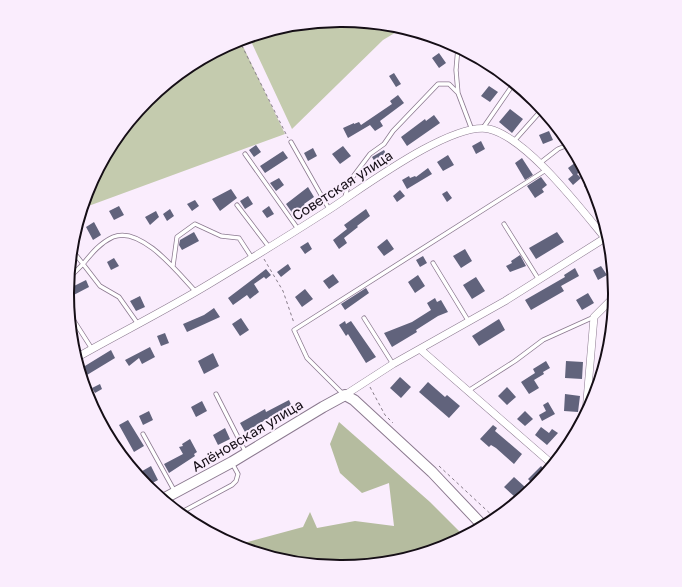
<svg xmlns="http://www.w3.org/2000/svg" width="682" height="587" viewBox="0 0 682 587" font-family="'Golos Text',sans-serif">
	<style>
		.green { fill: #c4cbae }
		.forest { fill: #b5bc9f }
		.lines { fill: none; stroke-linecap: round; stroke-linejoin: round }
		.stream { stroke: #96b7c5; stroke-width: 2 }
		.building { fill: #61637c }
		.lane-casing { stroke: #8b798f; stroke-width: 5 }
		.street-casing { stroke: #8b798f; stroke-width: 8 }
		.secondary-casing { stroke: #8b798f; stroke-width: 12 }
		.path { stroke: #867c88; stroke-width: 1; stroke-dasharray: 3 3; stroke-linecap: butt }
		.lane { stroke: #fff; stroke-width: 3.5 }
		.street { stroke: #fff; stroke-width: 7 }
		.secondary { stroke: #fff; stroke-width: 10 }
		.labels { text-anchor: middle; dominant-baseline: central; stroke-width: 4; stroke-linejoin: round; paint-order: stroke }
		.street-label { font-size: 14px; fill: #150e16; stroke: #faedfd }
		.rim { fill: none; stroke: #150e16; stroke-width: 2 }
	</style>
	<rect width="100%" height="100%" fill="#faedfd"/>
	<path class="green" d="M341,20L395,25L403,28L383,40L292,129L249,37L288,25Z
		M240,40L285,134L83,208C103,142 152,86 212,54C221,49 230,43 240,40Z"/>
	<path class="forest" d="M339,422L430,502L464,536C410,565 349,571 289,562C273,559 257,552 242,548L244,543L303,527L310,512L317,528L355,521L394,526L389,483L362,493L340,473L330,444Z"/>
	<g class="lines">
		<path class="stream" d="M125,128L200,60"/>
	</g>
	<path class="building" d="M443,40L451,44L447,49L440,44Z
		M439,53L446,63L439,68L432,58Z
		M482,60L493,66L489,71L479,64Z
		M394,73L401,84L396,87L389,76Z
		M489,86L498,92L490,102L481,96Z
		M398,95L404,103L380,121L383,126L375,131L370,125L348,138L343,128L354,123V124L359,122L361,125L392,104L390,101Z
		M510,109L523,119L512,133L499,122Z
		M434,115L440,123L407,146L401,137L425,119L426,121Z
		M549,131L553,140L543,144L539,135Z
		M481,141L485,149L476,154L472,146Z
		M256,145L261,152L254,157L249,150Z
		M343,146L351,156L340,164L332,154Z
		M313,148L317,156L308,161L304,153Z
		M384,150L390,161L378,168L372,157Z
		M283,151L288,158L265,173L260,166Z
		M448,155L454,165L443,171L437,162Z
		M522,158L533,175L525,180L515,163Z
		M576,162L583,170L577,174L581,178L573,185L568,179L573,175L568,168Z
		M428,168L432,174L407,189L402,180L409,176L410,178L415,176L416,177Z
		M541,177L547,185L542,189L544,192L535,198L527,186Z
		M279,178L284,185L276,191L270,183Z
		M589,181L594,190L591,193L584,186Z
		M308,187L314,197L304,204L305,206L293,214L286,204Z
		M231,189L237,198L220,211L212,199Z
		M400,190L405,196L397,202L393,196Z
		M447,191L452,198L447,202L442,194Z
		M248,196L253,204L245,209L240,201Z
		M195,200L199,206L192,211L187,204Z
		M119,206L124,215L114,220L109,211Z
		M269,206L274,214L267,218L262,211Z
		M170,209L174,216L167,221L163,214Z
		M366,209L370,216L357,226L358,227L344,238L347,243L339,249L333,240L347,229L344,225Z
		M156,211L159,217L150,225L145,217Z
		M94,222L101,235L93,240L86,227Z
		M194,232L199,241L182,250L179,245L180,240Z
		M557,232L564,242L536,259L529,248Z
		M387,239L394,249L384,256L377,247Z
		M308,242L312,249L305,254L300,247Z
		M465,249L472,261L461,268L453,256Z
		M520,255L526,266L510,272L506,266L512,263L511,261Z
		M423,256L427,263L420,267L416,260Z
		M114,258L119,266L111,270L107,262Z
		M288,264L291,269L281,277L277,272Z
		M601,266L607,275L598,280L593,270Z
		M575,268L579,276L561,286L564,291L531,310L525,300L565,277L564,275Z
		M266,269L271,275L266,279L264,277L254,284L259,292L250,299L247,295L233,305L228,298Z
		M333,274L339,282L329,289L323,281Z
		M418,275L425,286L415,293L408,282Z
		M476,277L485,291L472,299L463,285Z
		M86,280L89,287L68,298V289Z
		M366,288L369,293L345,310L341,304Z
		M305,289L313,299L302,307L295,297Z
		M588,293L594,303L582,310L576,300Z
		M140,296L145,307L136,311L130,301Z
		M435,298L437,302L441,300L448,312L438,316L416,330L417,332L392,347L384,333L412,322L431,310L427,303Z
		M214,308L220,317L187,332L183,324L204,315Z
		M241,318L249,330L240,336L232,324Z
		M499,319L505,330L479,346L472,336Z
		M345,321L346,324L351,321L376,357L366,363L348,334L346,336L339,325Z
		M165,333L169,343L161,346L157,336Z
		M150,347L155,357L142,364L139,358L129,366L125,360Z
		M111,350L115,358L82,378L80,369Z
		M213,353L219,366L204,374L198,361Z
		M546,361L550,368L543,372L544,374L534,380L539,388L529,394L521,382L535,373L533,369Z
		M566,361L583,362L582,379L565,378Z
		M400,377L411,387L401,398L390,388Z
		M428,382L445,397L447,395L460,406L449,418L419,392Z
		M100,384L102,389L95,393L92,388Z
		M507,387L516,397L507,405L498,396Z
		M565,394L580,396L578,412L564,411Z
		M289,400L293,409L278,416L277,413L245,432L240,423L265,409L266,412Z
		M202,401L207,411L196,417L191,407Z
		M548,402L555,414L542,421L539,415L546,411L543,405Z
		M149,411L153,420L143,425L139,416Z
		M525,411L533,419L525,426L517,419Z
		M128,420L144,446L134,452L119,425Z
		M493,425L497,428L495,431L522,454L514,464L496,448L491,445L489,447L480,439Z
		M541,427L549,433L552,429L558,433L547,445L535,435Z
		M225,428L230,439L218,445L213,435Z
		M190,439L197,452L194,454L195,456L169,473L164,464L183,454L179,447L183,446L182,444Z
		M151,466L158,480L147,486L137,474Z
		M541,466L547,472L534,485L528,479Z
		M514,477L525,487L515,497L504,487Z"/>
	<g class="lines">
		<g class="lane-casing">
			<path id="lane" d="M458,47L456,70L458,93L472,130
				M483,128L514,83
				M514,141L538,114
				M291,142L329,209
				M245,154L298,229
				M540,163L558,149L570,144
				M345,197L349,182L370,154L384,144L393,131L438,84H449L458,93
				M237,205L269,247
				M504,224L539,280
				M433,263L469,322
				M173,266L177,237L195,224L221,236L239,238L252,258
				M69,278L83,264L72,250
				M69,313L92,349
				M364,318L393,364
				M138,324L119,297L100,286L83,264C92,253 100,243 113,237C141,225 179,274 196,292
				M468,391L515,361L543,340L594,317
				M216,394L246,453
				M344,395L307,358L294,330L546,170
				M143,434L175,492
				M180,513L232,485L236,481L238,474L232,463"/>
		</g>
		<g class="street-casing">
			<path id="street" d="M421,350L552,464L555,462
				M76,358C120,333 166,310 209,284C249,260 288,236 327,211C360,190 451,121 489,129C528,138 584,213 610,244
				M345,395L393,364L505,301L605,238
				M586,412L594,317L614,297"/>
		</g>
		<g class="secondary-casing">
			<path id="secondary" d="M163,499L232,462L323,407L345,395L354,400L432,472L483,526"/>
		</g>
		<path class="path" d="M239,40L288,138
			M264,259L283,291L294,323
			M370,387L385,415L393,423
			M439,466L496,519"/>
		<use href="#lane" class="lane"/>
		<use href="#street" class="street"/>
		<use href="#secondary" class="secondary"/>
	</g>
	<g class="labels">
		<g class="street-label">
			<text transform="translate(342 185) rotate(-33)">Советская улица</text>
			<text transform="translate(247 435) rotate(-31)">Алёновская улица</text>
		</g>
	</g>
	<path d="M0 0H682V587H0ZM340 27H342A266 266 0 0 1 608 293V294A266 266 0 0 1 342 560H340A266 266 0 0 1 74 294V293A266 266 0 0 1 340 27Z" fill="#faedfd" fill-rule="evenodd"/>
	<path class="rim" d="M340 27H342A266 266 0 0 1 608 293V294A266 266 0 0 1 342 560H340A266 266 0 0 1 74 294V293A266 266 0 0 1 340 27Z"/>
</svg>
